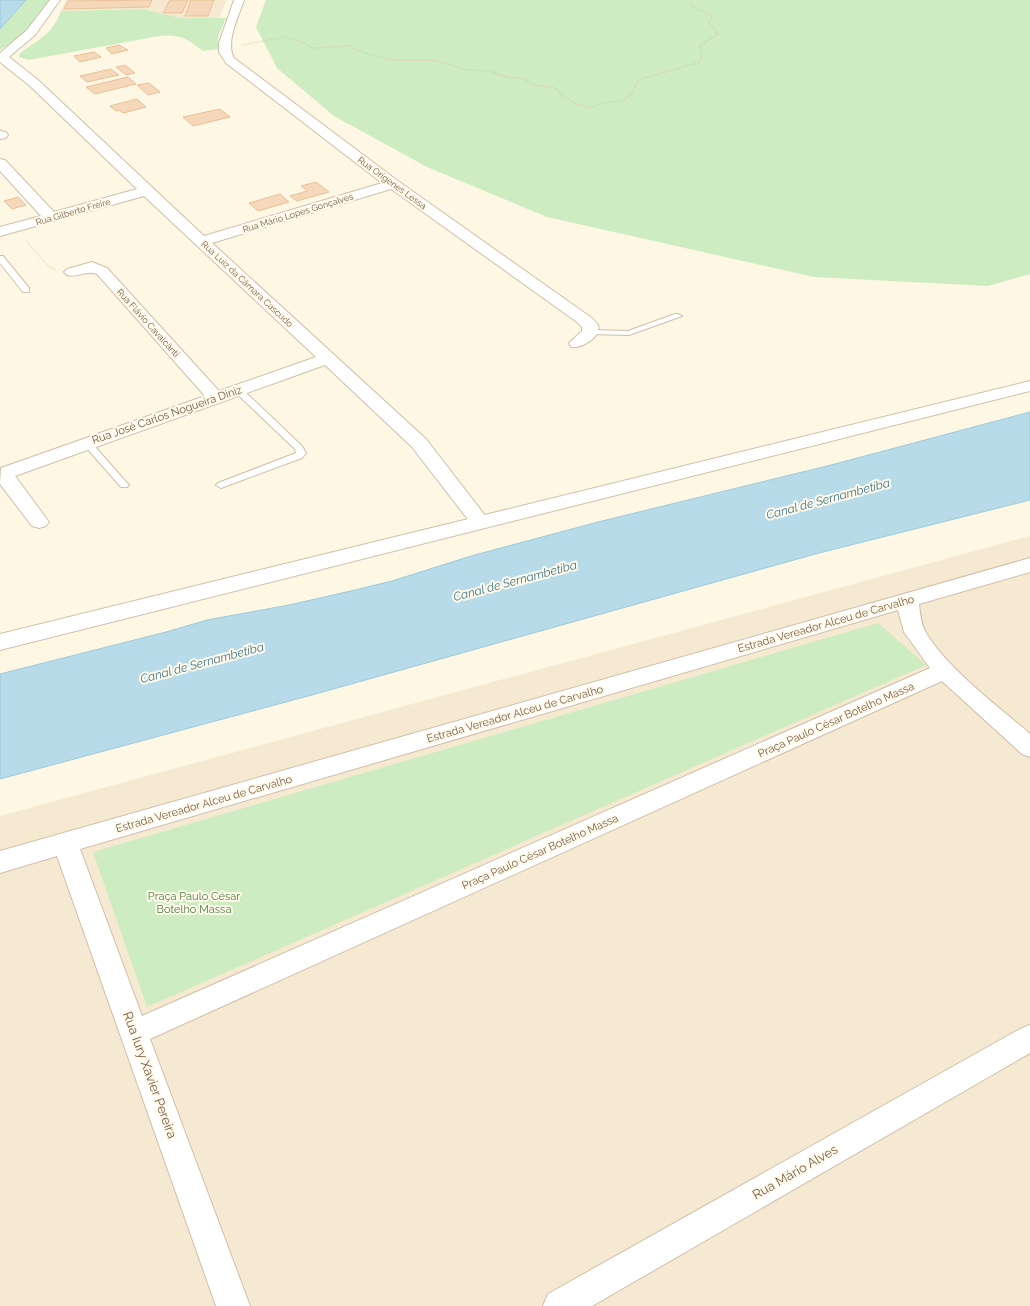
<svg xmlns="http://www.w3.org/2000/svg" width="1030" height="1306" viewBox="0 0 1030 1306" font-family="Raleway,sans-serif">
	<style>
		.residential { fill: #f6e9d1 }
		.green { fill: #cdecc1 }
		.water { fill: #b7dbe9; stroke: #9ccadb }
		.building { fill: #f5d8b9; stroke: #e8c199 }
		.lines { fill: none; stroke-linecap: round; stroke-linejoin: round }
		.service-casing { stroke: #d0bfa9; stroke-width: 2 }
		.minor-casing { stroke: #d0bfa9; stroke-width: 2 }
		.tertiary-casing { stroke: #d0bfa9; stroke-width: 2 }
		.path { stroke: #dabb9c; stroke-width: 1.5; stroke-dasharray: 0.5 1.5; stroke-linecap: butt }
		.service { fill: #fff; fill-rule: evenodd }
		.minor { fill: #fff; fill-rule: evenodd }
		.tertiary { fill: #fff; fill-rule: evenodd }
		.labels { text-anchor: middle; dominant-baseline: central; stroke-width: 4; stroke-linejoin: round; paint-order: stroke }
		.far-street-label { font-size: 9px; fill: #785e47; stroke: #fffaeb }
		.street-label { font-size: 11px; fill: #785e47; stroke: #fffaeb }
		.park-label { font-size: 11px; fill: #4a7f3f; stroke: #fffaeb }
		.water-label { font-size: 12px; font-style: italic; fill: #40778c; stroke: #fffaeb }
		.near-street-label { font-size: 13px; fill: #785e47; stroke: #fffaeb }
	</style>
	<rect width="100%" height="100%" fill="#fef7e3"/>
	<path class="residential" d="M66,0H227L219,18H181L142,9L61,11Z
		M1030,536V1306H0V816Z"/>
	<path class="green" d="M26,0H50L40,16L22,36L0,50V29Z
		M266,0H1030V274L988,286L814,277L547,217L427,167L334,116L277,68L256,27Z
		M142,9L181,18H226L218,37V49L203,51C186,38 181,34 159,36L29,60L19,57L20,53C39,39 52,35 61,11Z
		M878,623L926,665L147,1007L93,852Z"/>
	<path class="water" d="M0,0H26L0,29Z
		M1030,412V500L819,553L312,695L0,779V674L166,632L207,620L289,605L355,590L392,581L471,556L598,522L831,465Z"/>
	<path class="building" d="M152,0L149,7L64,9L68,1Z
		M170,0H188L182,13H163Z
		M191,0H214L208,16H185Z
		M119,45L128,50L112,54L106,48Z
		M94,52L101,57L80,62L74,56Z
		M125,65L135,73L126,75L116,67Z
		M111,69L119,75L87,82L80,76Z
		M128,77L136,84L95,94L86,87Z
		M149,83L160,92L148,95L137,85Z
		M137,99L146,107L123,113L120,110L116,111L110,106Z
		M220,109L230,117L193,126L183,117Z
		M316,182L329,192L297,201L290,196L307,191L301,186Z
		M280,194L289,202L258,211L249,203Z
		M18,197L26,205L12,209L4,201Z"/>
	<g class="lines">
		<g class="service-casing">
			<path id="service" d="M0,256H3L29,288V292H23L0,263Z
				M675,314H678L682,316L629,335L590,334L586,332L590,330L628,331Z
				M238,387L241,388L302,446L306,453L302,458L221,488L216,485L218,483L296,453L295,449L235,392V388Z
				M87,440L90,441L127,483L129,485L127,487H121L84,445L82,443Z"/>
		</g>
		<g class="minor-casing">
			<path id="minor" d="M50,0H60L35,35L9,57L38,80L204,236L382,183L226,63L219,52V43L234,0H244C239,16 225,42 234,58L398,181L589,316C592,318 596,322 598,325C602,337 581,349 571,347L569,343L582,331V327L577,322L391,189L212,243L426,439L487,518L490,522L487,526L480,528L473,526L412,447L325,365L15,476L49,522L46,526L39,528L32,526L0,484L1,468L205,396L97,274C86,270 77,278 67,275L64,272L67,269L92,262L107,268L219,391L316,357L144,196L0,236V227L41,216L0,171V159L5,160L54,212L137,189L30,86L0,62V53L27,30Z
				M0,131L6,132L8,135L6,138L0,139Z
				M1030,558V572L919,604C920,613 921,623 925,631C945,667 999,707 1030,734V757L1022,754L942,681L150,1039L250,1306H216L57,856L0,873V851ZM898,610L904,632L930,668L142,1016L80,849Z
				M1030,1025V1053L592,1306H543L548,1294L1020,1029Z"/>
		</g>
		<g class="tertiary-casing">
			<path id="tertiary" d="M1030,381V391L0,650V634Z"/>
		</g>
		<path class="path" d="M242,45L286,37L300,41L312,48L349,46L362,52L392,60H433L469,70L490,71L506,77L524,79L536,85L555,88L563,96L576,104L591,108L603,103L622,101L633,93L638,80L700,62L702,54L699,46L718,34L709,22L712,16L690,5V0
			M26,241L49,267L55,269"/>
		<use href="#service" class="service"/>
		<use href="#minor" class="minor"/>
		<use href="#tertiary" class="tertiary"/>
	</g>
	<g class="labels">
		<g class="far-street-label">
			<text transform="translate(392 183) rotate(36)">Rua Orígenes Lessa</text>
			<text transform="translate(73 212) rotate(-16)">Rua Gilberto Freire</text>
			<text transform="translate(298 213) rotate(-17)">Rua Mário Lopes Gonçalves</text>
			<text transform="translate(247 284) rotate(43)">Rua Luiz da Câmara Cascudo</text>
			<text transform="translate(148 323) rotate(48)">Rua Flávio Cavalcânti</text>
		</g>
		<g class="street-label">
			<text transform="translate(167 415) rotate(-19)">Rua José Carlos Nogueira Diniz</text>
			<text transform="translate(826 624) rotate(-16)">Estrada Vereador Alceu de Carvalho</text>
			<text transform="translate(515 714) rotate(-16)">Estrada Vereador Alceu de Carvalho</text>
			<text transform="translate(836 720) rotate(-24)">Praça Paulo César Botelho Massa</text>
			<text transform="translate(204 804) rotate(-16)">Estrada Vereador Alceu de Carvalho</text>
			<text transform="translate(540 852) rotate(-24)">Praça Paulo César Botelho Massa</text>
		</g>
		<g class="park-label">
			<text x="194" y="896">Praça Paulo César<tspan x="194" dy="13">Botelho Massa</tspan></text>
		</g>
		<g class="water-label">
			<text transform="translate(828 499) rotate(-15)">Canal de Sernambetiba</text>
			<text transform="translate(515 581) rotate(-15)">Canal de Sernambetiba</text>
			<text transform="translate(202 663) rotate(-15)">Canal de Sernambetiba</text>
		</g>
		<g class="near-street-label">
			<text transform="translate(150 1075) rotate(70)">Rua Iury Xavier Pereira</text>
			<text transform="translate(795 1172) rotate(-30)">Rua Mário Alves</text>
		</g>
	</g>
</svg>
